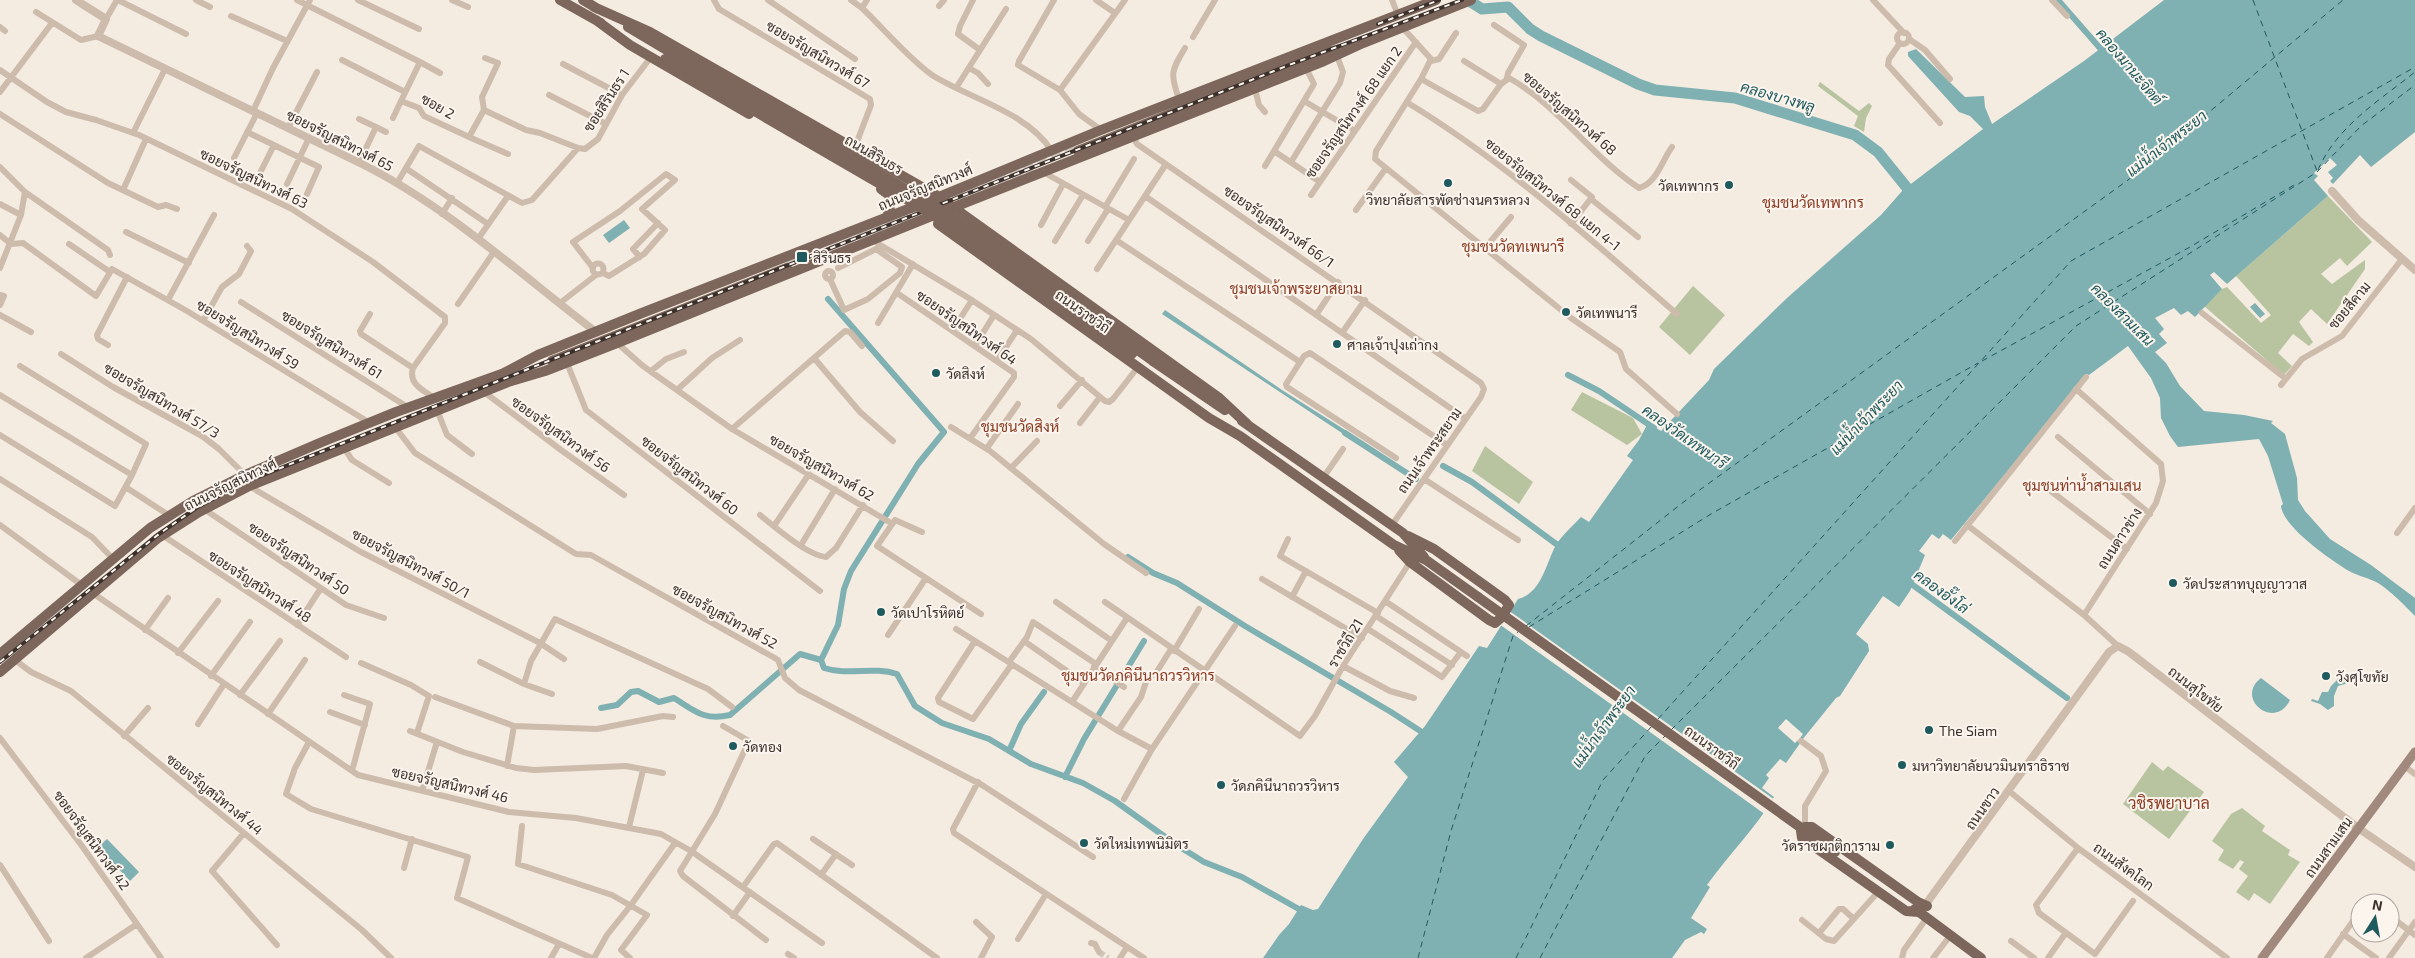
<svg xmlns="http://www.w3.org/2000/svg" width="2415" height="958" viewBox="0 0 2415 958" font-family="'Exo 2',Sarabun,sans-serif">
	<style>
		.green { fill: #b8c4a0 }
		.water { fill: #7fb0b2 }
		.pier { fill: #f4ebe1; fill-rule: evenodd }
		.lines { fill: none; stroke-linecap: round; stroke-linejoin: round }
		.canal { stroke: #7fb0b2; stroke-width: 6 }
		.river { stroke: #7fb0b2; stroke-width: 11 }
		.ferry { stroke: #1f5a5e; stroke-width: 1; stroke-dasharray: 6 5; stroke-linecap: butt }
		.minor-tunnel { stroke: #cfc6bd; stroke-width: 6; stroke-dasharray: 6 3; stroke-linecap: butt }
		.primary-tunnel { stroke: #cfc6bd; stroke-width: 10; stroke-dasharray: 10 5; stroke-linecap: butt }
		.minor { stroke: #cdbbac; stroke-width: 6 }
		.tertiary { stroke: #cdbbac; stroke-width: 8 }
		.secondary { stroke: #a18a7d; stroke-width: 9 }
		.primary { stroke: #7d675c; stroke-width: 10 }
		.rail-casing { stroke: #3b302b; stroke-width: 4 }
		.rail { stroke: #fbf5ee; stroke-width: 2; stroke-dasharray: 5.5; stroke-linecap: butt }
		.primary-bridge { stroke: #7d675c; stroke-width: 10 }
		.poi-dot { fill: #1f5a5e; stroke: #fbf5ee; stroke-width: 2 }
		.labels { text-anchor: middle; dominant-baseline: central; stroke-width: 4; stroke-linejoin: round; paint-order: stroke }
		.street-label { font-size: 14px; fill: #3b302b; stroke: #fbf5ee }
		.poi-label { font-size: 14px; fill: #3b302b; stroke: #fbf5ee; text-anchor: start }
		.water-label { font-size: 15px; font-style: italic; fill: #1f5a5e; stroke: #fbf5ee }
		.neighbourhood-label { font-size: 15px; fill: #8c3b22; stroke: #fbf5ee }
		.quarter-label { font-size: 16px; fill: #8c3b22; stroke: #fbf5ee }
	</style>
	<rect width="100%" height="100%" fill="#f4ebe1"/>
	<path class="green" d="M1820,82L1859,111L1869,103L1872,106L1866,118L1864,132L1854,126L1858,116L1818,86Z
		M2328,196L2372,242L2347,266L2340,258L2321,274L2332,284L2365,260V269L2327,324L2311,309L2299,322L2313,342L2309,346L2293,334L2278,353L2292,366L2284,375L2204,306L2222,289L2227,287L2261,323L2271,315L2236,276Z
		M1693,286L1725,315L1690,355L1659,327Z
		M1582,392L1633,418L1642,434L1627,445L1571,410Z
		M1485,446L1533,482L1519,504L1472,471Z
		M2152,762L2163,771L2168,766L2204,792L2169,839L2123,804Z
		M2242,808L2265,826L2262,831L2290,850L2288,855L2300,862L2270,904L2254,893L2249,901L2236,892L2248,876L2239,869L2244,862L2240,860L2233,869L2218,860L2224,850L2212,841L2231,814Z"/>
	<path class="water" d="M2164,0H2415V132L2371,167L2360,155L2333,184L2330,181L2333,178L2328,172L2337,165L2330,158L2314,173L2318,176L2314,180L2328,196L2227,284L2214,272L2210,275L2222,289L2195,317L2188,311L2181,315L2174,308L2155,318L2164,329L2159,334L2167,343L2155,352L2166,363L2180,386L2204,411L2244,415L2273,421L2271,423L2285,434L2297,478L2298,500L2305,511L2330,539L2371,565L2415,598V616C2404,605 2392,592 2378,583C2369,578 2358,576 2349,571C2331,560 2283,527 2281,506L2283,504L2268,456L2259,439L2178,447L2170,436L2161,418L2160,398L2151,378L2128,346L2089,375L2087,374L1951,540L1943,534L1939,539L1932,534L1919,551L1925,555L1910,591L1899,607L1883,596L1856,634L1868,644L1869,651L1840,696L1836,698L1802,740L1800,738L1802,734L1786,720L1779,727L1795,742L1798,740L1801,742L1786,763L1780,759L1766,775L1769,778L1762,788L1774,797C1755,829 1729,854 1707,885L1710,887L1691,918L1707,929L1704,934L1701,932L1685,940L1672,958H1263L1279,935L1289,924L1301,905L1313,910L1318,909L1363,839L1408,777L1394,762L1425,726L1479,646L1487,648L1518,599C1539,594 1545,569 1553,551C1558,538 1572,527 1581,517L1589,522L1633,460L1627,456L1639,440L1648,423L1661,431L1709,380L1714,369L1787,298L1881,215L1903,190L1983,129L1970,116L1959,112L1908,56V52L1916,49L1965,97L1984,96L1985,107L1992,124L2084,61Z
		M624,220L630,228L609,243L603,235Z
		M2255,303L2265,314L2260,318L2250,307Z
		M1165,310L1282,390L1353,435L1351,439L1162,314Z
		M2347,673L2350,674L2352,682L2338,686L2334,696V706L2328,710L2320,704L2311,701L2312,699L2318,701L2322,692H2328L2331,686L2337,680V674H2339L2344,679V674Z
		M2261,678L2290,700C2275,731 2234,699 2261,678Z
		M107,839L139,872L130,881L98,847Z"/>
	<path class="pier" d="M1508,610L1775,800L1766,815L1499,624Z
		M1786,719L1803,734L1800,738L1802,740L1801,742L1798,740L1795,743L1778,728ZM1786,723L1799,734L1795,739L1782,728Z"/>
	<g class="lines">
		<path class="canal" d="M2058,0L2106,55
			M828,299L944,432L918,464L851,571L844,589L838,625L821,660L824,668C848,676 873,666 897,674L915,706L942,723L989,739L1031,764L1083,783L1115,801L1175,844L1204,862L1242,877L1304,912
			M1568,375L1599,391L1654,428
			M1345,433L1416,479
			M1443,466L1472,482L1563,549
			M1128,557L1153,573L1177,583L1245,626L1391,712L1428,736
			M1906,580L2067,698
			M601,708L617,705L631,692L638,691L659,702L674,698C695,711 704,721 730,715L800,654L821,660
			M1009,751L1021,724L1044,692
			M1065,777L1084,739L1144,641"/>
		<path class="river" d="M1468,0L1482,9L1508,7L1530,29L1541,36L1638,84L1655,90L1735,98L1855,135L1878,152L1916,199"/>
		<path class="ferry" d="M2253,0L2317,171
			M2318,170C2336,127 2380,100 2415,72
			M1982,361L2190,247L2294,185
			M1526,626L1690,497L2128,180L2343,0
			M1529,627L1711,514L1978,363
			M1658,719L2071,261L2415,67
			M1671,730L2076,326L2317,172L2361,126L2415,85
			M1418,958L1451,831L1513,636L1519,631
			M1516,958L1603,780L1652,726
			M1540,958L1645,756L1665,736"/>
		<path class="minor-tunnel" d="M1099,952L1108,958"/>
		<path class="primary-tunnel" d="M1023,167L1076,146
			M817,256L1033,169
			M786,262L822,248"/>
		<path class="minor" d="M118,0L186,34
			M196,0L210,7
			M297,0L420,62L401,101L419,108L424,116L469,137L484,110L526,130L540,133L578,148L585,149L598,139L622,95L651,57
			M358,0L419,29
			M452,0L468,7
			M714,0L719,9L870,99L871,105L855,147
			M768,0L855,59
			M851,0L862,8C883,28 909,59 932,75C968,98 1027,112 1051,150
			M973,0L960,26L958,34L980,50
			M1054,0L1019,61L1018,65L1060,90L1079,114L1101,130
			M1096,0L1115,13
			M1392,0L1398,15
			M1873,0L1904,33
			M2052,0L2067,16
			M939,6L944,0
			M862,8L867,0
			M36,12L81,40L98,36
			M231,16L287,41
			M106,19L117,0
			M1494,25L1524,45L1508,73L1507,78
			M0,27L5,31
			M1402,27L1431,59L1421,79L1478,111L1483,109L1501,84L1509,78C1559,106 1592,157 1639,188C1657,183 1662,160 1672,147
			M1897 38a6 6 0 1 1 12 0a6 6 0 1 1-12 0Z
			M1193,37L1215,0
			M1909,39L1925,50L1950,79
			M1900,43L1889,59L1888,65L1940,123
			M342,60L405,92
			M1431,61L1439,59L1456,33
			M1464,61L1501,84
			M420,62L440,73
			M563,64L622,95
			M969,68L978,73L988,84
			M0,70L47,102L66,112L96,120L139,135L292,209L373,262L445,317V323L413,368C408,384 423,390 434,398
			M1421,79L1376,151L1375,159L1571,318L1620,352L1626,369L1677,414
			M956,88L1006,9
			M1255,89L1259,105L1265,112
			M1060,90L1125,0
			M0,92L52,23
			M549,95L606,124
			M1179,99C1170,74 1171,71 1185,48
			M1304,101L1355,131
			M1408,103C1505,162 1591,240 1677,314
			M484,110L482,97L498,63L485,58
			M253,111L273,68L310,0
			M0,114L108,183L158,207L166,205L177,209
			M393,118L401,101
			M359,119L376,127
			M288,128L317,72
			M247,132L319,167L307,194
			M133,133L165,69
			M469,137L508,154
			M1133,137L1137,144L1481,383L1484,389L1481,397L1392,525
			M1274,151L1320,182
			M234,158L257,113
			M1291,162L1340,83L1343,72L1337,56
			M359,163L376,127L386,132
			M1265,166L1314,84L1306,68
			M0,167L25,192L21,215L0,268
			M407,169L488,224
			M261,171L274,145
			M1043,172L1129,220
			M1571,180L1592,197L1571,224
			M397,183L419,146L522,203L532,200L578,148
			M287,184L309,138
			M123,190L146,139
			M25,192L108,250L110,255
			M1311,195L1416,42
			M1145,196L1466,419
			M1591,199L1638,237
			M0,204L21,215
			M1105,207L1134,159
			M1356,210L1386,168
			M442,214L452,198
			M1041,225L1063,184
			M126,232L189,263
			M0,235L11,244L23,243L96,296L112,269L187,311L370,423
			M478,239L508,196
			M872,240L967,297L1031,339L1105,401L1109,402L1113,399L1138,367
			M1116,240L1300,362
			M1055,241L1083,195
			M1088,241L1108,209
			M69,244L110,272
			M1485,248L1511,217
			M640,257L633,249L658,223
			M592.5 269a5.5 5.5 0 1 1 11 0a5.5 5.5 0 1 1-11 0Z
			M593,268L573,242L620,211L666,174L675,180L642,209L665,230L644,254L609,276L603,273
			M1097,269L1166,164
			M825 275a4 4 0 1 1 8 0a4 4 0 1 1-8 0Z
			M830,279L844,310L868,299L900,273L902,267L876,249L838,268
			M897,293L1014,373V377L971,437
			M0,295L4,296L0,305
			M168,300L214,215
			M241,302L409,408
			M560,303L596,275
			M458,304L494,252
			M2202,313L2286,379
			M370,314L360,331L361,334L413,368
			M0,315L31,332
			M1316,315L1338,282
			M203,321L222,287L239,274L251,251L247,246
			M878,323L913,264
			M954,328L972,300
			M1342,333L1365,300
			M617,343L643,366L732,429L891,523
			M976,344L994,315
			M108,345L98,339L97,335L127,277
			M61,354L113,387L202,436L219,449L245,475
			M814,358L860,412L893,441
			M999,358L1017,330
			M567,363L586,410L820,591
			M20,366L146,444L132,475
			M651,371L666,359L684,352
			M2281,385L2302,359L2342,336L2402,259
			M2076,389L2161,464L2163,481L2156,503L2084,615
			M677,390L712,358L740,340
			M484,392L561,450L624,495
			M0,395L132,475L115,506L0,435
			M1060,406L1082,380
			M437,410L447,435L472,454
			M1080,423L1100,397
			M395,427L415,453L576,554L591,555L773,657L778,660L785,678L799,690L982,785L1093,857
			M951,427L990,451L1104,544L1146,573
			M732,429L845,331L850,332L862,346
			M2058,437L2150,514
			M344,448L352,460L389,483
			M987,448L1018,404
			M1396,458L1287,387L1286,384L1304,356L1310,353L1447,445
			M1011,468L1037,441
			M1323,478L1343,449
			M0,479L92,537L114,560
			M1424,479L1518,540
			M249,486L361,552L540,643L564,659
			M127,488L170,516
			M2052,492L2127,549
			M204,509L346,605L384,618
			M760,515C776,528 807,555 826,557L836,548L863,505
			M0,525L83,586
			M1967,525L2084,615L2118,646
			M774,526L809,474
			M922,532L895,520L877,546L981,614
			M2397,533L2415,508
			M162,535L346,657
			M1288,539L1280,556L1378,613
			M1955,541L2086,377
			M801,545L835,489
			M1262,579L1362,638
			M94,594L358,775L509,812L576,818L661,834L691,851L822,943
			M1292,597L1306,571
			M1385,601L1467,656
			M1056,602L1112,641
			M1105,602L1300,736L1315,716L1343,666L1410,562
			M1376,616L1452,665
			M297,625L321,588
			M956,629L1118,731L1152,749
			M1368,629L1442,677L1461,652
			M145,630L168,598
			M888,635L926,578
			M975,641L938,698L939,702L973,719L1012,664
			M1024,641L1084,683
			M1174,651L1199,609
			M178,653L218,601
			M15,660L31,672L71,691L362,930L391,958
			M480,662L524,684L552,694
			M1009,662L1027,637L1033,622L1096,664
			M361,663L411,685L429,696L417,733
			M1343,666L1390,691L1414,698
			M1094,667L1124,687
			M211,676L250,622
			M524,684L531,661L555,619L708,689L732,707
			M240,695L280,641
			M344,695L370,704L352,771
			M435,697L514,726
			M1072,702L1127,618
			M330,712L365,725
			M268,714L305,660
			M198,724L224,684
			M723,726L749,741L715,814L680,871L683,876L766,940
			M410,731L463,752L516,768L534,770L626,766L663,773
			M1118,731L1141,697L1147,679L1156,673L1171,649
			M124,736L148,708
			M0,738L82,846L161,958
			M1801,741L1821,756L1826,771L1805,806V827
			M309,742L295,768L286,794L311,809L468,857L457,898L592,958
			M507,766L514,726L597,729L663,716L673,717
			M2404,766L2415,774
			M978,782L953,829L954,833L1144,958
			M422,791L437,742
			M2009,791L2078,848L2227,958
			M1124,799L1152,749L1235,626
			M522,826L518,864L612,895L647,915L621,950L630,958
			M629,827L643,770
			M244,833L212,871L277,945
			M813,839L852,865
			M2078,848L2036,905L2039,913L2095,954L2133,901
			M0,865L49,941
			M404,868L412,839
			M821,875L836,854
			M743,887L774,844L777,843L937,958
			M2366,903H2372
			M733,916L750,892
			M2390,916L2415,935
			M1802,920L1826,939L1834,941L1879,891
			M976,922L992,937L981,958
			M1819,933L1839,909H1843L1854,919
			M2343,934L2376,958
			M1018,939L1046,894
			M2011,941L2034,958
			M1091,943L1095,944L1099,952
			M788,954L794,958
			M86,958L137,924
			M551,958L559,944
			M594,958L607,935L631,905L675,843
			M1120,958L1127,947
			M1902,958L1904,950L1926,919
			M1933,958L1950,936
			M2048,958L2065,934
			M2327,958L2360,911
			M2389,958L2415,922"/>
		<path class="tertiary" d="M76,0L106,19L98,36L362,164C448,207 520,274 596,332
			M2332,191L2358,220L2415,270
			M1923,908L2109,652L2118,646L2129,652L2358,828L2415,867"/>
		<path class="secondary" d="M2262,958L2415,752"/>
		<path class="primary" d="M560,0L601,23
			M583,0L598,9
			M594,7L650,32L936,195L1218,397L1247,424
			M596,20L630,45L749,114
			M628,27L670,52
			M1078,151L1320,54L1340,49
			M881,189L889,195L892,200L887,217
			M938,224L1209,418L1240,436L1394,545L1426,560L1478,597
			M552,361L787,268
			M1153,361L1225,410
			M504,373L538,355L642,313L939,197L1101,130L1436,0
			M1242,421L1403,533L1424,557
			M1399,550L1410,562L1489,620L1495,623L1502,617L1509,605L1505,600L1434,549L1408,536
			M0,654L150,528L193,501L245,475L322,442L396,412L510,371
			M0,672L158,538L199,512L249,486L508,382L545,371L617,343L929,217L1324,61L1363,43L1471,0
			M1915,909L1981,958
			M1919,912L1906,911L1802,838L1801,831L1805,827H1812L1918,902L1927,906"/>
		<g class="rail-casing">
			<path id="rail" d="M1378,24L1439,0
				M0,662L159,534L196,508L243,483L1289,65L1462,0"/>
		</g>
		<use href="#rail" class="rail"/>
		<path class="primary-bridge" d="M670,52L935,206L1153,361
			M665,59L930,213L1132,354
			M1478,597L1835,852"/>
	</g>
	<g class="poi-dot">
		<circle cx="1448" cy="183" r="5"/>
		<circle cx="1729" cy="185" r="5"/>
		<rect x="796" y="251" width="12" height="12" rx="2.5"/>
		<circle cx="1566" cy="312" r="5"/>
		<circle cx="1337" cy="344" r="5"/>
		<circle cx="936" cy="373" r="5"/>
		<circle cx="2173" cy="583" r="5"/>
		<circle cx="881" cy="612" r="5"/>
		<circle cx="2326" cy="676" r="5"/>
		<circle cx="1929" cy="730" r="5"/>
		<circle cx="733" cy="746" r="5"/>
		<circle cx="1902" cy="765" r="5"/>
		<circle cx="1221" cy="785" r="5"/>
		<circle cx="1084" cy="843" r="5"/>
		<circle cx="1890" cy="845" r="5"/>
	</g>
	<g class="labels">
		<g class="street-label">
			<text transform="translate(818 54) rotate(31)">ซอยจรัญสนิทวงศ์ 67</text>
			<text transform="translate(606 100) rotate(-57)">ซอยสิรินธร 1</text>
			<text transform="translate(438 106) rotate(30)">ซอย 2</text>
			<text transform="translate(1353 112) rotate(-55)">ซอยจรัญสนิทวงศ์ 68 แยก 2</text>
			<text transform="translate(1570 113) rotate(41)">ซอยจรัญสนิทวงศ์ 68</text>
			<text transform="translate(340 140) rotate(27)">ซอยจรัญสนิทวงศ์ 65</text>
			<text transform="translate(874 154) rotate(30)">ถนนสิรินธร</text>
			<text transform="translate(254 178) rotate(26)">ซอยจรัญสนิทวงศ์ 63</text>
			<text transform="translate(925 187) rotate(-22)">ถนนจรัญสนิทวงศ์</text>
			<text transform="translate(1553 194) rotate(39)">ซอยจรัญสนิทวงศ์ 68 แยก 4-1</text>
			<text transform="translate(1279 226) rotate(35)">ซอยจรัญสนิทวงศ์ 66/1</text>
			<text transform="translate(2349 305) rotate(-50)">ซอยสีคาม</text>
			<text transform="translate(1083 311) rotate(35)">ถนนราชวิถี</text>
			<text transform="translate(967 327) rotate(35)">ซอยจรัญสนิทวงศ์ 64</text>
			<text transform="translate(248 334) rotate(32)">ซอยจรัญสนิทวงศ์ 59</text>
			<text transform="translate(332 344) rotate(32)">ซอยจรัญสนิทวงศ์ 61</text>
			<text transform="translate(162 400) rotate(31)">ซอยจรัญสนิทวงศ์ 57/3</text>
			<text transform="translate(561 434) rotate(36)">ซอยจรัญสนิทวงศ์ 56</text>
			<text transform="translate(1429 450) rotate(-55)">ถนนเจ้าพระสยาม</text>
			<text transform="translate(822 467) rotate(30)">ซอยจรัญสนิทวงศ์ 62</text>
			<text transform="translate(690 475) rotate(38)">ซอยจรัญสนิทวงศ์ 60</text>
			<text transform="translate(230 484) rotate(-26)">ถนนจรัญสนิทวงศ์</text>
			<text transform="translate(2119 538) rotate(-57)">ถนนดาวข่าง</text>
			<text transform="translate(299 558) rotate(34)">ซอยจรัญสนิทวงศ์ 50</text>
			<text transform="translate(411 563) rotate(28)">ซอยจรัญสนิทวงศ์ 50/1</text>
			<text transform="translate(260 586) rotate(33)">ซอยจรัญสนิทวงศ์ 48</text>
			<text transform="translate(725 616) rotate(29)">ซอยจรัญสนิทวงศ์ 52</text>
			<text transform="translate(1345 643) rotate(-59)">ราชวิถี 21</text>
			<text transform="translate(2196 689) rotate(38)">ถนนสุโขทัย</text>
			<text transform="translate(1712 747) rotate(36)">ถนนราชวิถี</text>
			<text transform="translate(450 784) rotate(13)">ซอยจรัญสนิทวงศ์ 46</text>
			<text transform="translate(215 794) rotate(39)">ซอยจรัญสนิทวงศ์ 44</text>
			<text transform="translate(1982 808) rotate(-55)">ถนนขาว</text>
			<text transform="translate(92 840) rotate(54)">ซอยจรัญสนิทวงศ์ 42</text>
			<text transform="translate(2328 847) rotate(-54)">ถนนสามเสน</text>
			<text transform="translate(2124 866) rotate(36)">ถนนสังคโลก</text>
		</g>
		<g class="poi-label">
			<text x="1719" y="185" text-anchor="end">วัดเทพากร</text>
			<text x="1448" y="199" text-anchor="middle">วิทยาลัยสารพัดช่างนครหลวง</text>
			<text x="813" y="257">สิรินธร</text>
			<text x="1576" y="312">วัดเทพนารี</text>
			<text x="1347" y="344">ศาลเจ้าปุงเถ่ากง</text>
			<text x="946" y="373">วัดสิงห์</text>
			<text x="2183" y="583">วัดประสาทบุญญาวาส</text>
			<text x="891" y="612">วัดเปาโรหิตย์</text>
			<text x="2336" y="676">วังศุโขทัย</text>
			<text x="1939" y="730">The Siam</text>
			<text x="743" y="746">วัดทอง</text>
			<text x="1912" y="765">มหาวิทยาลัยนวมินทราธิราช</text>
			<text x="1231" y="785">วัดภคินีนาถวรวิหาร</text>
			<text x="1094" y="843">วัดใหม่เทพนิมิตร</text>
			<text x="1880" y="845" text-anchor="end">วัดราชผาติการาม</text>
		</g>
		<g class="water-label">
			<text transform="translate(2130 66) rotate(50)">คลองมานะจิตต์</text>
			<text transform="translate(1778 96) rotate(16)">คลองบางพลู</text>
			<text transform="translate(2166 143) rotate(-38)">แม่น้ำเจ้าพระยา</text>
			<text transform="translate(2123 314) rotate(45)">คลองสามเสน</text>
			<text transform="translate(1866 417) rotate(-46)">แม่น้ำเจ้าพระยา</text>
			<text transform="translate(1685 436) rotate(35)">คลองวัดเทพนารี</text>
			<text transform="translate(1942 591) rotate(36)">คลองอั๊งโล่</text>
			<text transform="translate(1603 726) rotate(-54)">แม่น้ำเจ้าพระยา</text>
		</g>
		<g class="neighbourhood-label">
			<text x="1813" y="202">ชุมชนวัดเทพากร</text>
			<text x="1513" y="246">ชุมชนวัดทเพนารี</text>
			<text x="1296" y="288">ชุมชนเจ้าพระยาสยาม</text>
			<text x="1020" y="426">ชุมชนวัดสิงห์</text>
			<text x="2082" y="485">ชุมชนท่าน้ำสามเสน</text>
			<text x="1138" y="675">ชุมชนวัดภคินีนาถวรวิหาร</text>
		</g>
		<g class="quarter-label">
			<text x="2169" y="802">วชิรพยาบาล</text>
		</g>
	</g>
	<g transform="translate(2375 918) rotate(11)"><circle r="24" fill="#fbf5ee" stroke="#aea6a0"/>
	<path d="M0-4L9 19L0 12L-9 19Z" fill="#1f5a5e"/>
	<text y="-8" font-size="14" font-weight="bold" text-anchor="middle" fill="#3b302b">N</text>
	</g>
</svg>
